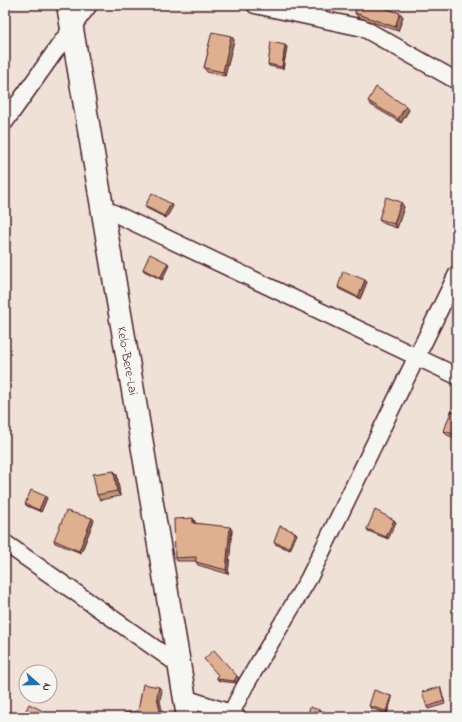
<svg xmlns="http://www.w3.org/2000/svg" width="462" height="722" viewBox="0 0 462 722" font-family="'Indie Flower',sans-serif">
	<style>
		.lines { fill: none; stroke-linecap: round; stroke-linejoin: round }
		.street-casing { stroke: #4a1f2b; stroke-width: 19 }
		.secondary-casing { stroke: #4a1f2b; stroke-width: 25 }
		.street { stroke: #f6f6f2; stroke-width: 16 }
		.secondary { stroke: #f6f6f2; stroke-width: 22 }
		.wall { fill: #c0977c; stroke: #4a1f2b }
		.shaded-wall { fill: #9c7b65; stroke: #4a1f2b }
		.building { fill: #dfb090; stroke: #4a1f2b }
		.labels { text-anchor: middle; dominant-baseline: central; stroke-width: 3.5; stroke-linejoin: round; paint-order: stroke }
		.street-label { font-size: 13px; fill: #4a1f2b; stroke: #f6f6f2 }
	</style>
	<rect width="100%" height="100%" fill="#efe1d5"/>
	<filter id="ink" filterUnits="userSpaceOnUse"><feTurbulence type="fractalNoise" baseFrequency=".025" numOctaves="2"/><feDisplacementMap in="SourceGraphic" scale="8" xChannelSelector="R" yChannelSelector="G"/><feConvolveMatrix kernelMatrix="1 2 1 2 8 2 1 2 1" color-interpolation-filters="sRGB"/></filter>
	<g filter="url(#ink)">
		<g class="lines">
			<g class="street-casing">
				<path id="street" d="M255,5L363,28L457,81
					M5,122L73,26L89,5
					M101,207L457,376
					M5,543L179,665
					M185,698L231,713L237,717
					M231,713L245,686L309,578L457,274"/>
			</g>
			<g class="secondary-casing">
				<path id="secondary" d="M68,5L188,717"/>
			</g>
			<use href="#street" class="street"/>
			<use href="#secondary" class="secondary"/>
		</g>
		<path class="wall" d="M357,5H381V7L400,13L403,17L398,31L358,17L355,13Z
			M231,36L234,40L225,76L207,72L204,68L208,53L207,51Z
			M285,45L287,47L283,69L269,66L268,64Z
			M368,101L409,110L401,123L371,105Z
			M145,206H173L166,218L146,208Z
			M404,207L397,228L382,223L379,219Z
			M169,265L162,280L144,271L143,269Z
			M365,280L367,282L360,299L339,289L338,287Z
			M457,413V439L447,435L444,431Z
			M114,471L117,475L120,496L100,500L97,495Z
			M45,496L47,498L41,512L27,506L25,504Z
			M92,518L94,520L81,553L55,543L54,540Z
			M193,518L195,522V523L232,530L228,574L198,565L196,562V561H177L175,558Z
			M394,520L396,522L388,539L368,531L367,529Z
			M295,532L297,534L290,550L275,544L274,542Z
			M218,675L237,676L239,678L236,683L219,681L217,679Z
			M440,687L441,689L445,704L428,709L427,707Z
			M391,696L392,698L387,714L371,708L369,706Z"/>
		<path class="shaded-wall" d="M400,13L403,17L398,31L395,27Z
			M231,36L234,40L225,76L223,72Z
			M285,45L287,47L283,69L282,67Z
			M406,106L409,110L401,123L398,119Z
			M401,202L404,207L397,228L394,224Z
			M171,204L173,206L166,218L164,216Z
			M168,263L169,265L162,280L160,278Z
			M365,280L367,282L360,299L358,297Z
			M114,471L117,475L120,496L117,491Z
			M45,496L47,498L41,512L39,510Z
			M92,518L94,520L81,553L79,551Z
			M193,518L195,522V527L193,523Z
			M394,520L396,522L388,539L386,537Z
			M230,527L232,530L228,574L226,570Z
			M295,532L297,534L290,550L289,548Z
			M237,676L239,678L236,683L234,681Z
			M159,687L162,691L160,700L163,717H161L157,696Z
			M391,696L392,698L387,714L386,711Z
			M45,712L48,717H43Z"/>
		<path class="building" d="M357,5H377V6L400,13L395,27L355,13Z
			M212,32L231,36L223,72L204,68L208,52L207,51Z
			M271,42L285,45L282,67L268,64Z
			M376,87L406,106L398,119L368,101Z
			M152,193L171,204L164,216L145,206Z
			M386,197L401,202L394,224L379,219Z
			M150,254L168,263L160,278L143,269Z
			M343,271L365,280L358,297L338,287Z
			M451,411L457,413V435L444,431Z
			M114,471L117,491L97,495L93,474Z
			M31,490L45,496L39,510L25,504Z
			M375,510L394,520L386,537L367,529Z
			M66,511L92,518L79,551L54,540Z
			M193,518V523L230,527L226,570L196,562V557L175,558L174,519Z
			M280,526L295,532L289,548L274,542Z
			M214,650L237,676L234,681L217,679L218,675L204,659Z
			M143,684L159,687L157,696L161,717H125V713L138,711Z
			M440,687L444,701L427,707L422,692Z
			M374,690L391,696L386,711L369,706Z
			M29,704L45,712L43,717H23Z
			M310,707L331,714V717H307Z"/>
	</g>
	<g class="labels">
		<g class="street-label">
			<text transform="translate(127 361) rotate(80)">Kelo-Bere-Lai</text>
		</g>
	</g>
	<rect width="462" height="722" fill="none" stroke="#f6f6f2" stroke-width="20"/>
	<rect x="10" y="10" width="442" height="702" fill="none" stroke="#4a1f2b" stroke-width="1.5" filter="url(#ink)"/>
	<g transform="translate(38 684) rotate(110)"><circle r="19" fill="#f6f6f2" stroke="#b1a0a2"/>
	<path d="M0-3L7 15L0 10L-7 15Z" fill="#1f6fb2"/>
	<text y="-6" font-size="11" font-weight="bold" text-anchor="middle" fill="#4a1f2b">N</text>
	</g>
</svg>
